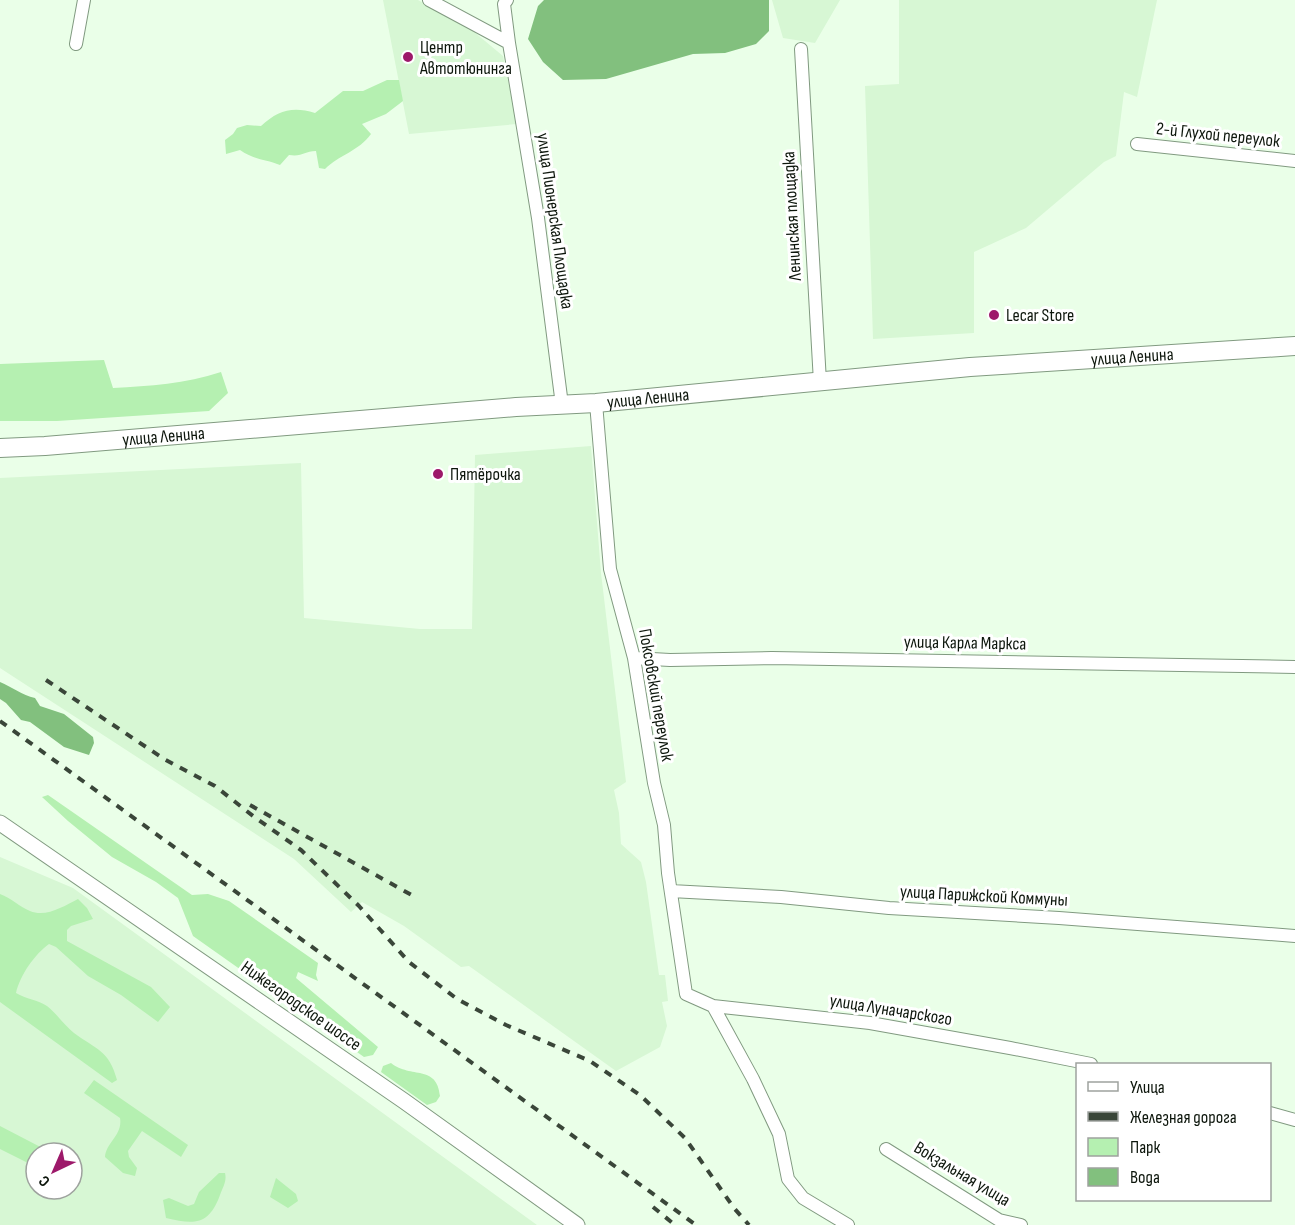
<svg xmlns="http://www.w3.org/2000/svg" width="1295" height="1225" viewBox="0 0 1295 1225" font-family="'Sofia Sans Condensed',sans-serif">
	<style>
		.built { fill: #d7f7d4; fill-rule: evenodd }
		.green { fill: #b5f0b1 }
		.water { fill: #82c07e }
		.lines { fill: none; stroke-linecap: round; stroke-linejoin: round }
		.minor-casing { stroke: #819a80; stroke-width: 14 }
		.tertiary-casing { stroke: #819a80; stroke-width: 17 }
		.secondary-casing { stroke: #819a80; stroke-width: 20 }
		.minor { stroke: #fff; stroke-width: 12 }
		.tertiary { stroke: #fff; stroke-width: 15 }
		.secondary { stroke: #fff; stroke-width: 18 }
		.rail { stroke: #3a4639; stroke-width: 4; stroke-dasharray: 8 8; stroke-linecap: butt }
		.poi-dot { fill: #9d196a; stroke: #fff; stroke-width: 2 }
		.labels { text-anchor: middle; dominant-baseline: central; stroke-width: 6; stroke-linejoin: round; paint-order: stroke }
		.poi-label { font-size: 18px; fill: #0d160c; stroke: #fff; text-anchor: start }
		.street-label { font-size: 18px; fill: #0d160c; stroke: #fff }
	</style>
	<rect width="100%" height="100%" fill="#eaffe8"/>
	<path class="built" d="M383,0H418L473,31L503,56L517,124L409,134Z
		M772,0H840L815,43L783,38Z
		M899,0H1157L1137,97L1124,92L1116,156L1104,162L1026,228L974,252V333L873,339L865,86L899,84Z
		M591,446L601,573L626,782L614,790L619,813L621,844L641,862L646,882L659,975H665L668,1001L662,1002L667,1026L660,1047L616,1071L469,966L461,967L404,926L362,902L351,912L294,859L0,668V478L301,463L304,618L420,629H472L475,455Z
		M0,857L73,888L537,1225H0ZM36,1153H72V1189H36Z"/>
	<path class="green" d="M387,80H399L403,101L386,114L362,124L371,134C359,151 339,155 325,169L319,168L316,151C304,151 303,157 289,155L280,165C265,159 254,160 240,150L226,154L225,140L233,134L237,128L247,125L261,126C278,110 293,106 315,113L343,91H363Z
		M104,360L113,388C150,386 185,384 221,372L228,393L209,411L57,421H0V364Z
		M48,795L192,895L208,894L229,901L318,963L316,975L318,981L298,972L296,978L378,1047L373,1055L364,1057L193,936L178,898L156,882L112,857L68,821L42,797Z
		M0,894C11,898 20,907 30,911C46,918 64,906 78,899L87,908L93,919L71,926L67,930V941L151,987L170,1007L158,1022L121,995L88,976L56,947L49,944C35,954 20,975 16,993C26,999 38,1000 47,1006C57,1014 64,1025 74,1033C97,1050 109,1050 117,1080L112,1083L0,1002Z
		M391,1063C411,1079 437,1064 440,1096L436,1102L427,1105L381,1072L383,1066Z
		M94,1080L188,1145L181,1157L142,1131L128,1151L129,1157L137,1168L135,1176L123,1173L105,1157C106,1142 123,1135 120,1118L84,1093Z
		M0,1126L52,1153H36V1167L0,1149Z
		M219,1173H225C227,1181 223,1187 220,1195C209,1225 195,1225 166,1218L163,1200L169,1198L188,1206L194,1204L199,1192Z
		M276,1178L296,1194L298,1201L288,1208L270,1197Z"/>
	<path class="water" d="M544,0H769V31L756,44L725,53L693,54L606,79L563,80L543,62L528,39L538,6Z
		M0,682C12,687 22,695 35,698L40,706L64,714L93,737L94,743L89,755L64,747L30,722L21,720L6,703L0,699Z"/>
	<g class="lines">
		<g class="minor-casing">
			<path id="minor" d="M429,0L509,43
				M507,0L504,4L509,43L538,218L562,405
				M76,44L84,0
				M801,49L820,382
				M1137,144L1295,161
				M596,403L610,569L634,658L654,783L664,825L668,873L686,994L713,1006L870,1023L1010,1048L1091,1064
				M634,658L670,660L772,658L1295,667
				M671,891L781,897L889,908L1059,918L1295,936
				M713,1006L753,1079L779,1134L788,1179L803,1198L848,1225
				M1270,1113L1295,1120
				M886,1149L999,1220L1021,1225"/>
		</g>
		<g class="tertiary-casing">
			<path id="tertiary" d="M0,823L404,1101L577,1225"/>
		</g>
		<g class="secondary-casing">
			<g id="secondary">
				<path id="s1" d="M0,448L45,446L516,407L596,403L970,367L1295,346"/>
			</g>
		</g>
		<use href="#minor" class="minor"/>
		<use href="#tertiary" class="tertiary"/>
		<use href="#secondary" class="secondary"/>
		<path class="rail" d="M46,680L164,759L215,786L253,816L301,850L359,906L409,962L457,999L506,1025L590,1061L640,1095L685,1138L734,1208L749,1225
			M0,721L696,1225
			M250,805L417,898
			M653,1207L675,1225"/>
	</g>
	<g class="poi-dot">
		<circle cx="408" cy="57" r="6"/>
		<circle cx="994" cy="315" r="6"/>
		<circle cx="438" cy="474" r="6"/>
	</g>
	<g class="labels">
		<g class="poi-label">
			<text x="420" y="47">Центр<tspan x="420" dy="21">Автотюнинга</tspan></text>
			<text x="1006" y="315">Lecar Store</text>
			<text x="450" y="474">Пятёрочка</text>
		</g>
		<g class="street-label">
			<text transform="translate(1218 135) rotate(6)">2-й Глухой переулок</text>
			<text transform="translate(792 216) rotate(-93)">Ленинская площадка</text>
			<text transform="translate(555 221) rotate(82)">улица Пионерская Площадка</text>
			<text stroke="none"><textPath href="#s1" startOffset="1136">улица Ленина</textPath></text>
			<text stroke="none"><textPath href="#s1" startOffset="650">улица Ленина</textPath></text>
			<text stroke="none"><textPath href="#s1" startOffset="164">улица Ленина</textPath></text>
			<text transform="translate(965 643) rotate(1)">улица Карла Маркса</text>
			<text transform="translate(656 695) rotate(80)">Поксовский переулок</text>
			<text transform="translate(984 896) rotate(3)">улица Парижской Коммуны</text>
			<text transform="translate(301 1006) rotate(35)">Нижегородское шоссе</text>
			<text transform="translate(891 1010) rotate(9)">улица Луначарского</text>
			<text transform="translate(962 1174) rotate(31)">Вокзальная улица</text>
		</g>
	</g>
	<rect x="1076" y="1063" width="195" height="138" fill="#ffffff" stroke="#9ea29e" stroke-width="1.5"/>
	<rect x="1088" y="1082" width="30" height="9" fill="#ffffff" stroke="#9ea29e" stroke-width="1.5"/>
	<text x="1130" y="1093" font-size="18" fill="#0d160c">Улица</text>
	<rect x="1088" y="1112" width="30" height="9" fill="#3a4639" stroke="#9ea29e" stroke-width="1.5"/>
	<text x="1130" y="1123" font-size="18" fill="#0d160c">Железная дорога</text>
	<rect x="1088" y="1138" width="30" height="18" fill="#b5f0b1" stroke="#9ea29e" stroke-width="1.5"/>
	<text x="1130" y="1153" font-size="18" fill="#0d160c">Парк</text>
	<rect x="1088" y="1168" width="30" height="18" fill="#82c07e" stroke="#9ea29e" stroke-width="1.5"/>
	<text x="1130" y="1183" font-size="18" fill="#0d160c">Вода</text>
	<g transform="translate(54 1171) rotate(224)"><circle r="28" fill="#ffffff" stroke="#9ea29e" stroke-width="1.5"/>
	<path d="M0-4.5L10 22L0 15L-10 22Z" fill="#9d196a"/>
	<text y="-9" font-size="16" font-weight="bold" text-anchor="middle" fill="#0d160c">С</text>
	</g>
</svg>
